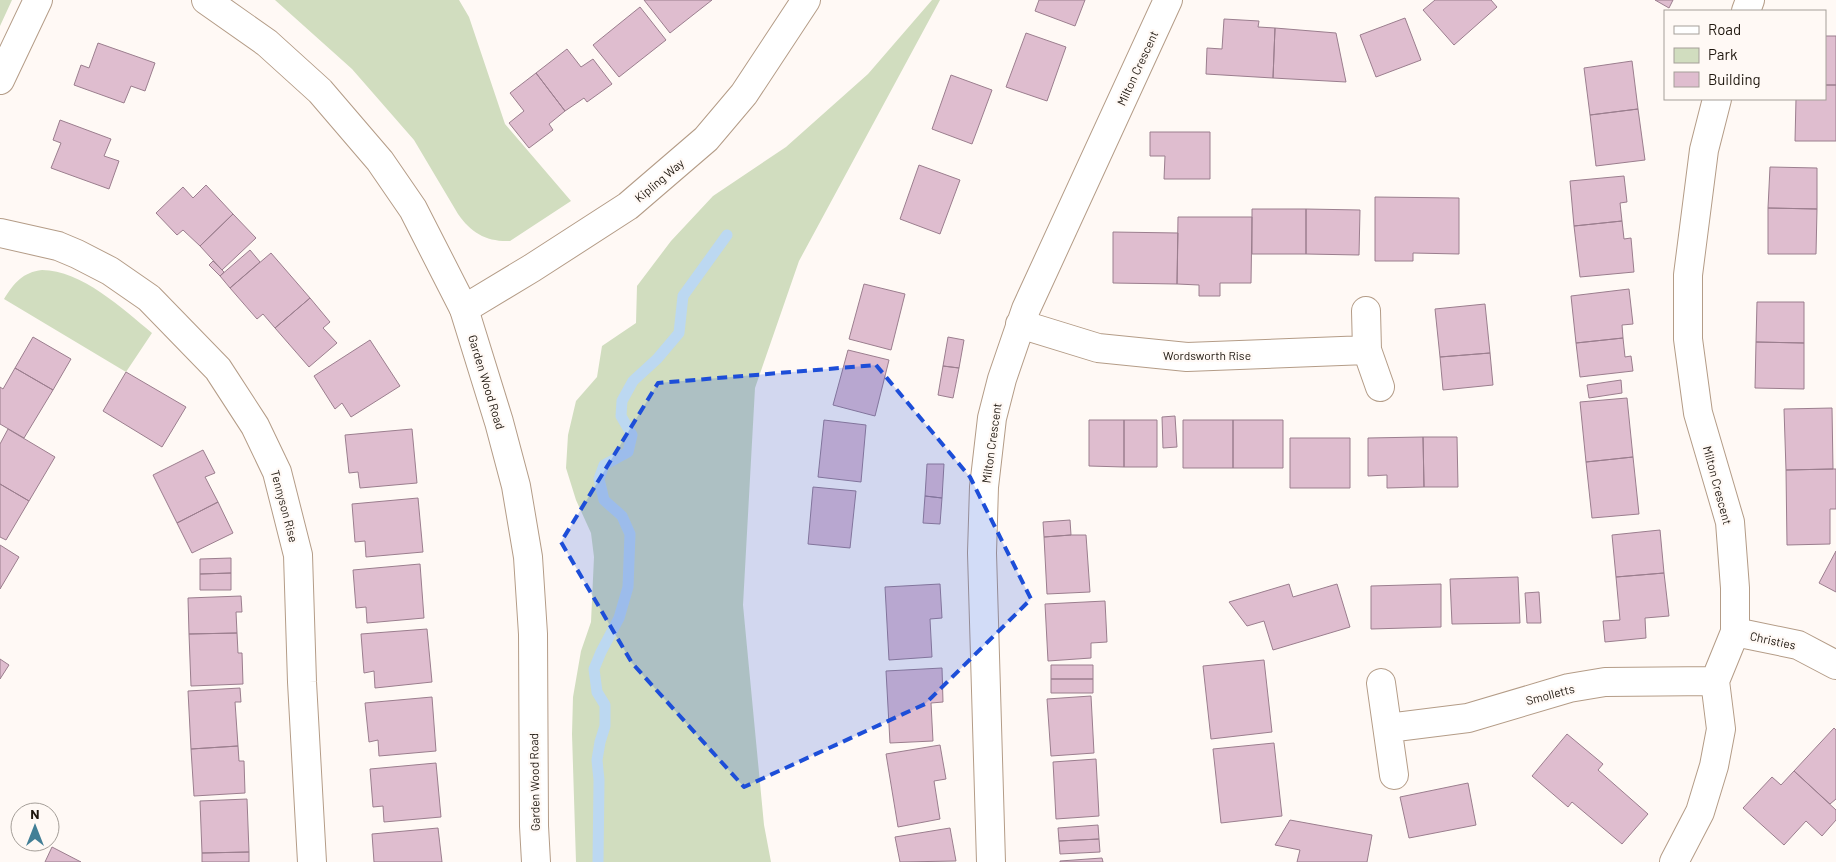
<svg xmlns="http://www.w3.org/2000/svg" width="1836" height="862" viewBox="0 0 1836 862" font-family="Barlow,sans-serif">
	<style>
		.green { fill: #d1ddbf }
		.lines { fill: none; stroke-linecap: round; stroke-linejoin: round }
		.stream { stroke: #bcd8f1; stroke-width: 11 }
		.building { fill: #dfbdcf; stroke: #9b7e8e }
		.street-casing { stroke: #b49c87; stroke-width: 30 }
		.secondary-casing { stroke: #b49c87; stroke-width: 30 }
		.street { stroke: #fff; stroke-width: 28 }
		.secondary { stroke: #fff; stroke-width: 28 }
		.marked { fill: #1d4ed8; fill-opacity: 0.2; stroke: #1d4ed8; stroke-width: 4; stroke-dasharray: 10 6; stroke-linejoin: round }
		.labels { text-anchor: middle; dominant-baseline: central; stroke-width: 4.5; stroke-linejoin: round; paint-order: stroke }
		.street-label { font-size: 12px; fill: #1f170f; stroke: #fff9f5 }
	</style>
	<rect width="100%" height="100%" fill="#fff9f5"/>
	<path class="green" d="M0,0H12L0,26Z
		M275,0H459L469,17L505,124L571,201L510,241C487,242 471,233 458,214L414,140L352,69Z
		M932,0H940L799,261L755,388L743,605L764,825L771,862H576L572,734L573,697L581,651L591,622L594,557L591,533L576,500L566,468L568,435L576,401L597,377L602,346L636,323L637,286L671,241L713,196L786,147L868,74Z
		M42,270C81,270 123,309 152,333L126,372L4,299C14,283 23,272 42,270Z"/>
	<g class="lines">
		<path class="stream" d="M598,862L599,780L597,760L600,742L605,726V705L597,692L594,669L601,652L619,618L628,587L630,534L622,516L604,500L599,479L604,465L628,452L632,435L621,416L622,401L633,381L657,359L679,333L683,296L727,235"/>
	</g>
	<path class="building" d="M644,0H712L670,33Z
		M1039,0H1085L1075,26L1035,11Z
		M1435,0H1491L1497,7L1454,45L1423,10Z
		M1655,0H1673L1669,8Z
		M640,7L666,40L619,77L593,45Z
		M1405,18L1421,60L1376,77L1360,35Z
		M1224,19L1259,21L1258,27L1275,28L1273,78L1206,74L1207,48L1222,49Z
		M1275,28L1336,33L1346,82L1273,78Z
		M1026,33L1066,47L1047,101L1006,87Z
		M1825,36H1836V85H1825Z
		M98,43L155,63L145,91L131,86L124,103L74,85L81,65L89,68Z
		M567,49L581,67L593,59L612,84L587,102L584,98L565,111L536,73Z
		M1632,61L1638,109L1590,115L1584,68Z
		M536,73L565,111L549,124L553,130L529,148L509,123L524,111L510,93Z
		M951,75L992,90L972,144L932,129Z
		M1825,85H1836V141H1795L1796,99H1825Z
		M1638,109L1645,160L1596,166L1590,115Z
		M60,120L111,139L104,156L119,161L109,189L51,168L61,143L53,140Z
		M1150,132H1210V179H1164L1165,156H1150Z
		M919,165L960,180L940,234L900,219Z
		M1770,167L1817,168V209L1768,208Z
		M1624,176L1627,202L1620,203L1622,221L1574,226L1570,181Z
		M206,185L233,214L200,246L183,230L177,235L156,213L183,187L193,198Z
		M1375,197L1459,198V254L1413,253V261H1375Z
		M1768,208L1817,209L1816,254H1768Z
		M1252,209H1306V254H1252Z
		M1306,209L1360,210L1359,255L1306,254Z
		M233,214L256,238L222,270L200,246Z
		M1178,217H1252L1251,283H1220V296H1199V285L1177,284Z
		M1622,221L1624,239L1631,238L1634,272L1580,277L1574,226Z
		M1113,232L1178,233L1177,284L1113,283Z
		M250,250L260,262L230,288L220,276Z
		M271,253L310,298L275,328L263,314L257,319L230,288Z
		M213,261L224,272L220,276L209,265Z
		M864,284L905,294L891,350L849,339Z
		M1629,289L1633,324L1622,325L1623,338L1576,343L1571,296Z
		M310,298L330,322L323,328L337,343L309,367L275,328Z
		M1757,302H1804V343L1756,342Z
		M1485,304L1490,353L1440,357L1435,309Z
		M33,337L71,359L53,390L15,368Z
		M948,337L964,340L959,368L943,366Z
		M1623,338L1625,357L1631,356L1633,371L1580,377L1576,343Z
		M370,340L400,386L351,417L342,403L335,409L314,376Z
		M1756,342L1804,343V389L1755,388Z
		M848,350L889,360L875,416L833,405Z
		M1490,353L1493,385L1443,390L1440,357Z
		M943,366L959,368L953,398L938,395Z
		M15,368L53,390L24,438L0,424V387L3,389Z
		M126,372L186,407L162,447L103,411Z
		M1621,380L1622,393L1589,398L1587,385Z
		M1627,398L1633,457L1586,462L1580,402Z
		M1832,408L1833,469L1786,470L1784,409Z
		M1175,416L1177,447L1163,448L1162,417Z
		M824,420L866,425L861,482L818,477Z
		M1089,420H1124V467L1089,466Z
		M1124,420H1157V467H1124Z
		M1183,420H1233V468H1183Z
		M1233,420H1283V468H1233Z
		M8,429L55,457L29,501L0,484V444Z
		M412,429L417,483L360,488L358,472L349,473L345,435Z
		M1423,437L1424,487L1387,488V475L1368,476V438Z
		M1423,437H1457L1458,487H1424Z
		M1290,438H1350V488H1290Z
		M203,450L215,473L205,477L218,502L177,523L153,475Z
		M1633,457L1639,514L1592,518L1586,462Z
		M927,464H944L942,498L925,496Z
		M1833,469H1836V509H1830V544L1787,545L1786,470Z
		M0,484L29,501L6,540L0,537Z
		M813,487L856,491L850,548L808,544Z
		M925,496L942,498L940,524L923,523Z
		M418,498L423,552L366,557L365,541L355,542L352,504Z
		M218,502L233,533L192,553L177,523Z
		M1070,520L1071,535L1044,537L1043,522Z
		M1660,530L1664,573L1616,577L1612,535Z
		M1071,535H1086L1090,592L1047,594L1044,537Z
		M0,545L19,557L0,589Z
		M1836,551V592L1819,583Z
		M231,558V573L200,574V559Z
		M420,564L424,618L367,623L366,607L356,608L353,570Z
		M231,573V590H200V574Z
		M1664,573L1669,616L1645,618L1646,638L1605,642L1603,621L1620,620L1616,577Z
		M1518,577L1520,623L1452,624L1450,579Z
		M940,584L942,618L930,619L932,657L889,660L885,587Z
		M1289,584L1293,597L1337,584L1350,627L1273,650L1264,621L1247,626L1229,602Z
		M1441,584V627L1371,629V586Z
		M1539,592L1541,623H1527L1525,593Z
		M241,596L242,612H236L237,633L189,634L188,598Z
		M1105,601L1107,642L1091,643V658L1048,661L1045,604Z
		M427,629L432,682L375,688L374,671L364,673L361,634Z
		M237,633L238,653H242L243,684L191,686L189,634Z
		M0,659L9,665L0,679Z
		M1264,660L1272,732L1211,739L1203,666Z
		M1051,665H1093V679H1051Z
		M942,668L943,702L931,703L933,741L890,743L886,671Z
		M1051,679H1093V693H1051Z
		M240,688L241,702H235L238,746L191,749L188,691Z
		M1091,696L1094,753L1051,756L1047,699Z
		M432,697L436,751L379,756L378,740L369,742L365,703Z
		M1834,728L1836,730V799L1830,804L1794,771Z
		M1567,734L1603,764L1598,770L1648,814L1622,844L1572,802L1568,807L1532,776Z
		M1274,743L1282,816L1221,823L1213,749Z
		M940,745L946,779L934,781L940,819L898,827L886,754Z
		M238,746L239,761H244L245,793L194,796L191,749Z
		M1096,759L1099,816L1056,819L1053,762Z
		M436,763L441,817L384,822L383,806L373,807L370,769Z
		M1794,771L1836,810V820L1822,836L1806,821L1784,845L1743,808L1772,777L1781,785Z
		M1468,783L1476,825L1409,838L1400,797Z
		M247,799L249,852L202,853L200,801Z
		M1290,820L1372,835L1367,862H1297L1300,850L1275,845Z
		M1098,825L1099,839L1059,841L1058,828Z
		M438,828L442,862H374L372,834Z
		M950,828L956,861L900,862L895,837Z
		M1099,839L1100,852L1060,854L1059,841Z
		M52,847L81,862H45Z
		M249,852V862H202V853Z
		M1102,858L1103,862H1060V861Z"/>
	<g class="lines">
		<g class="street-casing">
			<path id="street" d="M1746,11L1750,0
				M0,80L38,0
				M0,233L58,246L77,254L110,271L149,298L218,369L255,426L277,472L298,555L302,682L312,862
				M464,309L532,268L628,206L706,139L744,94L806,0
				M1366,311L1367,350L1380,387
				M1020,324L1098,348L1187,357L1367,350
				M1735,632L1798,645L1836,665
				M1381,683L1394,775
				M1388,728L1468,718L1569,688L1605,682L1715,681
				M991,862L982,553L984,487L992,418L1002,379L1026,309L1168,0
				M1674,862L1700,812L1714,766L1721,729L1715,681L1735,632V588L1730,522L1698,413L1688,339V275L1704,150L1717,99"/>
		</g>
		<g class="secondary-casing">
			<path id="secondary" d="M206,0L267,43L320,91L380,161L413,209L464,309L499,422L516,486L528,557L533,634L534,826L536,862"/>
		</g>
		<use href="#street" class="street"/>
		<use href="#secondary" class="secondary"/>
	</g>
	<path class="marked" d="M876,365L970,477L1031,599L925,704L744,787L632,663L561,542L658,383Z"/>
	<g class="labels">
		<g class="street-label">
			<text transform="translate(1137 68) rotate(-65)">Milton Crescent</text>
			<text transform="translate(659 180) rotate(-40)">Kipling Way</text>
			<text x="1207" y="355">Wordsworth Rise</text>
			<text transform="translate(487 382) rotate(73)">Garden Wood Road</text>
			<text transform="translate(991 443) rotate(-82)">Milton Crescent</text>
			<text transform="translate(1718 485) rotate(75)">Milton Crescent</text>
			<text transform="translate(285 506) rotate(75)">Tennyson Rise</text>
			<text transform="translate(1773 640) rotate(12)">Christies</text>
			<text transform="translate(1550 694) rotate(-15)">Smolletts</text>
			<text transform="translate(534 782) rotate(-91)">Garden Wood Road</text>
		</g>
	</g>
	<rect x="1664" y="10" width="162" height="90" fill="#fff9f5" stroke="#a59f99"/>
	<rect x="1674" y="26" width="25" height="8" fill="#ffffff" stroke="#a59f99"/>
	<text x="1708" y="35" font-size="15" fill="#1f170f">Road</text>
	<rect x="1674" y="48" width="25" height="15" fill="#d1ddbf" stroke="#a59f99"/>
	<text x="1708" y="60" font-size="15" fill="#1f170f">Park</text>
	<rect x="1674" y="72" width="25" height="15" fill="#dfbdcf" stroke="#a59f99"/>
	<text x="1708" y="85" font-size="15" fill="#1f170f">Building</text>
	<g transform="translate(35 827)"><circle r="24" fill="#fff9f5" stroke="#a59f99"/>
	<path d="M0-4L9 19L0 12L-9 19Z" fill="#427f96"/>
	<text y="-8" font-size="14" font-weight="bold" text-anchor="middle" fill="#1f170f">N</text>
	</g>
</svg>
